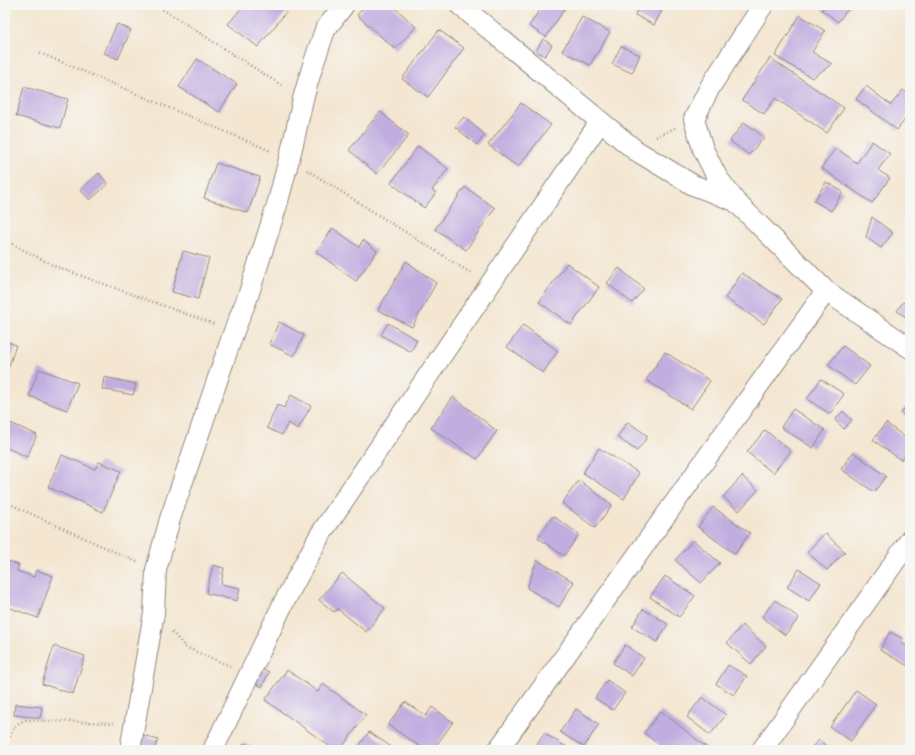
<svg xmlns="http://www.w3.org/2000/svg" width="915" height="755" viewBox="0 0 915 755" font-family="Caveat,sans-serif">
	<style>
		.building { fill: #c1aee0 }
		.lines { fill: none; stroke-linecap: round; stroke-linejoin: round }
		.minor-casing { stroke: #90887e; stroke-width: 22 }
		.path { stroke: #90887e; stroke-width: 2.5; stroke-dasharray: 1 3; stroke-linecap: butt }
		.minor { stroke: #fff; stroke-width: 20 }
	</style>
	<rect width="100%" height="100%" fill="#f6f6f2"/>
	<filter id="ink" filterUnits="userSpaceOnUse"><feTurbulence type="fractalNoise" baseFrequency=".025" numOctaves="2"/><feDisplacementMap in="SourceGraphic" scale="8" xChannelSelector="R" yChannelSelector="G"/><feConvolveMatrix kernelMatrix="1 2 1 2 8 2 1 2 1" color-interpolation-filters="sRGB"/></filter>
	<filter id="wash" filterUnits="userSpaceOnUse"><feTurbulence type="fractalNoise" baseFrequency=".012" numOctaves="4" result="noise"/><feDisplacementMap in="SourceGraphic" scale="16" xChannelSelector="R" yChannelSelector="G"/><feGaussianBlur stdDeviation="0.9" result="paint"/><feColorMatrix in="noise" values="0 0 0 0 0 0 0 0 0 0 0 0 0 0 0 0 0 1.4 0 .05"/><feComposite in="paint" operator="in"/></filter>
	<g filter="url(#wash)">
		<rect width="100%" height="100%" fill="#f4e6d1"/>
		<g id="blocks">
			<path class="building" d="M244,5H279L287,11L258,47L228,24Z
				M366,5H392L416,27L395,49L357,15Z
				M543,5H560L565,8L546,37L529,26Z
				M640,5H661L664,7L654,25L635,15Z
				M825,5H851L838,22L822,10Z
				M800,15L825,31L812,52L832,64L812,78L775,56Z
				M582,17L610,32L590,65L562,51Z
				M117,24L131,30L118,59L104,53Z
				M439,30L464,48L428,97L402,79Z
				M543,39L552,45L545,56L536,51Z
				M621,46L640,55L632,73L612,64Z
				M770,58L844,108L827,133L775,98L764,114L742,100Z
				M197,59L237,84L219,112L179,87Z
				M866,86L891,105L903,90L910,95V113L897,130L856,99Z
				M24,87L68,99L60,128L16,116Z
				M521,103L551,125L518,167L488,145Z
				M380,112L409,135L377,174L349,150Z
				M464,117L485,135L477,145L455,127Z
				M744,122L764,137L749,155L730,141Z
				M872,141L890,154L878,170L890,178L872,203L821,168L836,148L857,163Z
				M418,146L448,169L432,190L436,193L424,208L391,183Z
				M216,163L260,177L248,213L204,198Z
				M99,173L108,184L90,200L80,190Z
				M826,182L843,192L831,211L814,201Z
				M465,187L495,208L466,250L435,229Z
				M872,217L893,233L881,248L866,237Z
				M333,228L359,247L363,240L377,251L356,281L316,252Z
				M183,251L209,258L198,299L172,292Z
				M406,261L436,283L412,327L378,310Z
				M567,263L599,287L571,325L539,302Z
				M619,268L644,289L632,303L607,283Z
				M742,273L782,299L764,324L725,298Z
				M903,302L910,307V320L897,311Z
				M279,322L304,335L294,356L269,344Z
				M388,323L417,340L411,352L381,335Z
				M523,325L558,351L543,373L507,347Z
				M5,341L16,345L8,369L5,367Z
				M843,346L870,366L855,385L828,365Z
				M665,352L710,381L691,409L646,380Z
				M39,369L78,383L67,410L29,396Z
				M104,377L136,384L133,395L102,389Z
				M821,379L844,394L830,414L807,399Z
				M291,395L311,406L298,429L288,423L282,435L267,428L277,405L284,408Z
				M453,397L497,431L477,459L431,428Z
				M910,401V419L901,413Z
				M793,409L825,430L813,448L781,427Z
				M843,411L852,420L844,429L835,420Z
				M8,422L37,435L27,457L5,447V429Z
				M628,422L648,436L637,451L617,437Z
				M886,423L910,441V449L901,460L873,440Z
				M765,430L791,451L773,473L747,452Z
				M599,448L639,473L624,499L583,473Z
				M853,452L886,476L874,492L841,469Z
				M62,455L95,469L99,462L121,471L103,512L48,487Z
				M742,476L758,490L739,511L723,497Z
				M579,480L612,505L595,528L562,503Z
				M713,507L750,533L735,554L698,527Z
				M553,516L579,534L564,556L538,538Z
				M825,533L845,552L827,570L807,552Z
				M693,540L720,563L701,583L675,560Z
				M5,560L19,565L17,571L34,577L36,570L53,576L38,618L5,606Z
				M537,560L574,582L559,607L527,588Z
				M213,565L224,568L221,584L240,588L237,601L206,593Z
				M799,569L821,583L809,601L787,587Z
				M342,573L385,608L366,632L338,609L334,612L319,600Z
				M665,576L695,596L679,617L650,597Z
				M775,600L799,618L785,635L762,617Z
				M643,609L668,624L657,642L632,627Z
				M742,625L766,646L751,664L727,643Z
				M890,632L903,639L901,643L910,648V667L880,650Z
				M625,645L644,658L632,676L613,663Z
				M54,646L85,656L73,694L42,684Z
				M728,665L747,676L734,695L716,684Z
				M259,668L269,672L262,687L253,682Z
				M287,670L318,692L323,684L366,715L340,750H335L265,700Z
				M607,680L625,693L613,710L595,698Z
				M856,690L876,704L851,741L830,727Z
				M702,697L726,715L710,735L687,717Z
				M405,702L426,716L432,707L453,722L433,750H425L388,725Z
				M15,704L42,707L40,718L14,715Z
				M576,709L599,724L584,747L560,732Z
				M661,711L701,743L710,750H666L644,733Z
				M369,732L396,750H356Z
				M544,733L571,750H533Z
				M143,735L158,740L154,750L139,746Z
				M819,740L831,750H809Z
				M244,743L257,750H240Z"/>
		</g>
	</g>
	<g filter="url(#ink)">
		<use href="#blocks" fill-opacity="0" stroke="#90887e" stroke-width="1"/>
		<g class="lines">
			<g class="minor-casing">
				<path id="minor" d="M460,5L635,150L693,185L735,201
					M763,5L710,87L694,119L703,149L717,177L735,201L826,291L910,348
					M130,750L154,613L156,570L170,519L234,331L248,296L277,205L293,144L303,99L312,68L325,30L344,5
					M213,750L283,604L320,535L600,122
					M498,750L826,291
					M762,750L910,540"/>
			</g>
			<path class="path" d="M156,5L284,87
				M40,53L271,151
				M656,137L675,128
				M307,170L472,274
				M5,240L54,266L214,324
				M5,502L137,562
				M172,632L185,647L230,666
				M5,748C10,736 13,723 26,720L114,723"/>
			<use href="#minor" class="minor"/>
		</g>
	</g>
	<rect width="915" height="755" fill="none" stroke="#f6f6f2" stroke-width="20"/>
</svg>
